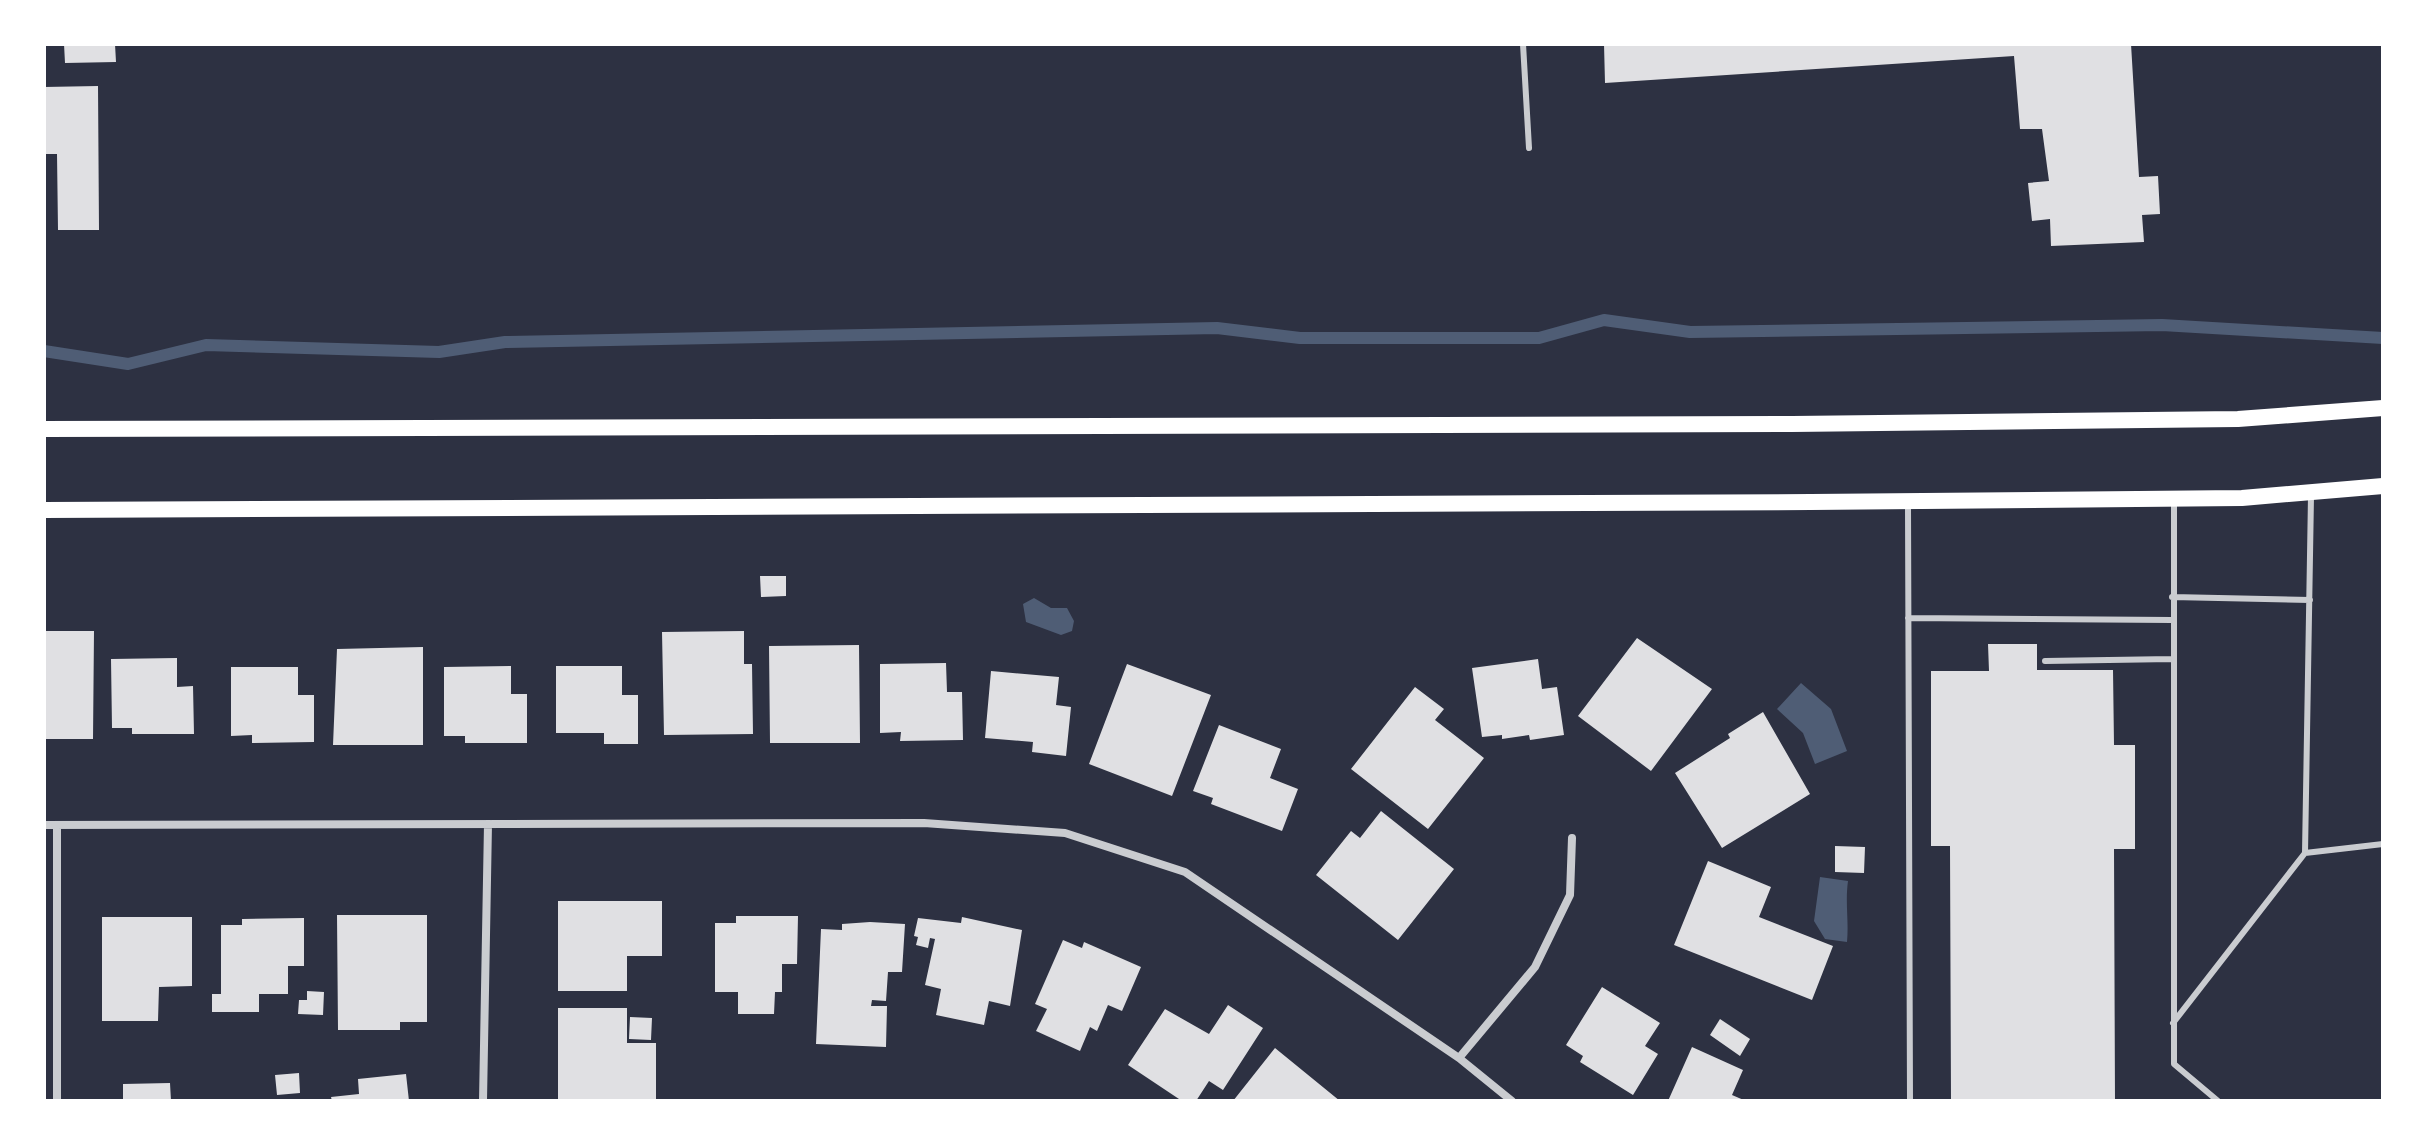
<svg xmlns="http://www.w3.org/2000/svg" width="2427" height="1145" viewBox="0 0 2427 1145" font-family="'Titillium Web',sans-serif">
	<style>
		.water { fill: #4f5d75 }
		.lines { fill: none; stroke-linecap: round; stroke-linejoin: round }
		.stream { stroke: #4f5d75; stroke-width: 12 }
		.building { fill: #e0e0e3 }
		.service { stroke: #caccd0; stroke-width: 6 }
		.minor { stroke: #caccd0; stroke-width: 8 }
		.secondary { stroke: #fff; stroke-width: 16 }
	</style>
	<rect width="100%" height="100%" fill="#2d3142"/>
	<path class="water" d="M1034,598L1051,608H1067L1074,621L1072,631L1061,635L1026,622L1023,604Z
		M1801,683L1831,709L1847,751L1815,764L1803,733L1777,709Z
		M1820,877L1848,881C1845,903 1849,921 1847,942L1825,939L1814,921Z"/>
	<g class="lines">
		<path class="stream" d="M44,351L128,364L206,345L439,352L505,342L1217,328L1300,338H1539L1604,320L1690,332L2162,325L2383,338"/>
	</g>
	<path class="building" d="M64,44H115L116,62L65,63Z
		M1604,44H2131L2139,177L2158,176L2160,214L2142,215L2144,242L2051,246L2050,219L2032,221L2028,183L2049,181L2042,129H2020L2014,56L1605,83Z
		M98,86L99,230H58L57,154H44V87Z
		M760,576H786V596L761,597Z
		M44,631H94L93,739H44Z
		M744,631V664H752L753,734L664,735L662,632Z
		M1637,638L1712,689L1651,771L1578,716Z
		M1988,644H2037V670H2113L2114,745H2135V849H2114L2115,1101H1951L1950,846H1931V671H1989Z
		M859,645L860,743H770L769,646Z
		M423,647V745H333L337,649Z
		M177,658V687L193,686L194,734H132V728H112L111,659Z
		M1538,659L1542,689L1557,687L1564,735L1530,740L1529,735L1502,739V735L1482,737L1472,668Z
		M946,663L947,692H962L963,740L900,741L901,732L880,733V664Z
		M1127,664L1211,695L1172,796L1089,764Z
		M511,666V694H527V743H465V736H444V667Z
		M556,666H622V695H638V744H604V733H556Z
		M231,667H298V695H314V742L252,743V735L231,736Z
		M991,671L1059,677L1056,705L1071,707L1066,756L1032,752L1033,742L985,738Z
		M1415,687L1444,709L1435,720L1484,758L1428,829L1351,769Z
		M1763,712L1810,794L1722,848L1675,773L1730,738L1728,734Z
		M1219,725L1281,749L1270,778L1298,789L1282,831L1211,804L1213,798L1193,791Z
		M1381,811L1454,869L1398,940L1316,875L1351,831L1360,838Z
		M1835,846L1865,847L1864,873L1835,872Z
		M1708,861L1771,887L1759,917L1833,946L1812,1000L1674,945Z
		M558,901H662V956H627V991H558Z
		M337,915H427V1022H400V1030H338Z
		M736,916H798L797,964H782V992H775L774,1014H738V992H715V923H736Z
		M102,917H192V986L159,987L158,1021H102Z
		M962,917L1022,930L1010,1006L989,1001L984,1025L936,1015L941,989L925,985L935,939L930,938L928,948L916,945L918,937L914,936L918,918L961,923Z
		M304,918V966H288V994H259V1012H212V994H221V925H242V919Z
		M870,922L905,924L902,972H888L886,1001L872,1000L871,1006H887L886,1047L816,1044L821,929L842,930V924Z
		M1063,940L1082,948L1084,942L1141,967L1122,1011L1108,1005L1097,1031L1090,1027L1080,1051L1036,1031L1047,1009L1035,1004Z
		M1602,987L1660,1023L1645,1046L1658,1054L1633,1095L1580,1062L1583,1056L1566,1045Z
		M307,991L324,992L323,1015L298,1014L299,1000H307Z
		M1228,1005L1263,1028L1223,1090L1209,1081L1196,1101H1182L1128,1065L1165,1009L1209,1034Z
		M558,1008H627V1043H656V1099H558Z
		M630,1017L652,1018L651,1040L629,1039Z
		M1720,1019L1750,1039L1740,1056L1710,1035Z
		M1692,1047L1743,1070L1732,1095L1746,1101H1668Z
		M1275,1048L1340,1101H1233Z
		M299,1073L300,1093L277,1095L275,1075Z
		M406,1074L409,1101H332L331,1097L359,1094L358,1079Z
		M170,1083L171,1101H123V1084Z"/>
	<g class="lines">
		<path class="service" d="M1523,44L1529,148
			M2174,502V1064L2218,1101
			M1908,505L1910,1101
			M2172,597L2310,600
			M1908,618L2172,620
			M2045,661L2172,659
			M2305,853L2311,496
			M2173,1023L2305,853L2383,844"/>
		<path class="minor" d="M44,825L924,823L1065,833L1185,872L1459,1058L1512,1101
			M57,826V1101
			M1459,1058L1535,967L1570,895L1572,838
			M483,1101L488,824"/>
		<path class="secondary" d="M44,429L1792,424L2238,419L2383,408
			M44,510L1811,502L2242,498L2383,486"/>
	</g>
	<rect width="2427" height="1145" fill="none" stroke="#ffffff" stroke-width="92"/>
</svg>
